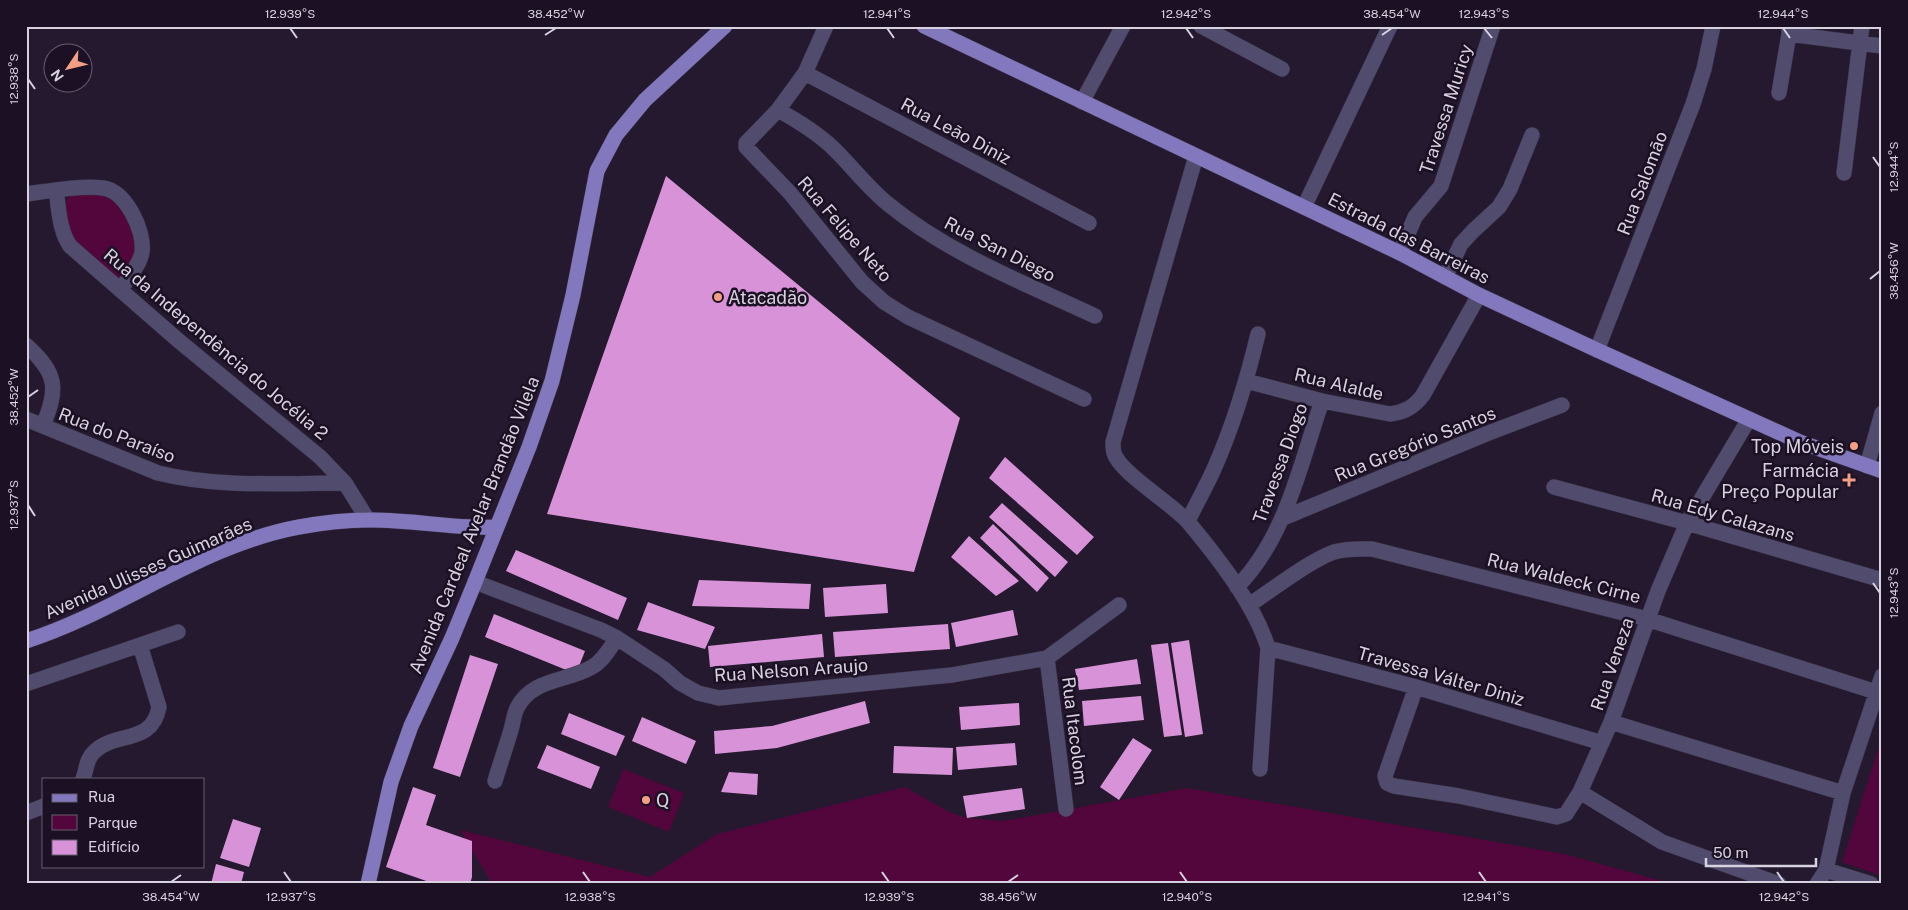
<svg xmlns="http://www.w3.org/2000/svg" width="1908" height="910" viewBox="0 0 1908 910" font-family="'Public Sans',sans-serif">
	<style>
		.green { fill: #52063b }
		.building { fill: #d893d8 }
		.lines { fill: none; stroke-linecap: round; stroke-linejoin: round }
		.minor-casing { stroke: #3d3347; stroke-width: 16 }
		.major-casing { stroke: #3d3347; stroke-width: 16 }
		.minor { stroke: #514c6e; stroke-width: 15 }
		.major { stroke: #8378bd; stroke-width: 15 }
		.ticks { fill: none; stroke: #d8d1df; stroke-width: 2 }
		.poi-dot { fill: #f39f84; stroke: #1b1024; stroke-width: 2 }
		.labels { text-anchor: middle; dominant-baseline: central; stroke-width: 5; stroke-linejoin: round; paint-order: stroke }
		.street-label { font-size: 18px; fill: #d8d1df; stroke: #1b1024 }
		.poi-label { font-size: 18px; fill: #d8d1df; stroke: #1b1024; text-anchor: start }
		.neatline { fill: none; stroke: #d8d1df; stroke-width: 2 }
		.ticks-label { font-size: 12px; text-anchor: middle; fill: #d8d1df }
	</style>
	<rect width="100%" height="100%" fill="#24192e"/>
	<path class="green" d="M100,192C120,197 141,235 135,255C132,263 125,272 121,279H118L76,243L68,230L65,203L69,196Z
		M1882,737V876L1842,862Z
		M623,769L684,793L669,832L608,807Z
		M905,787L949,812L967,818L1003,821L1187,788L1564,854L1673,884H492L460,830L650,877L717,834Z"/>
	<path class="building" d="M666,176L960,418L914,572L547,514Z
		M1005,457L1094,537L1077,555L989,478Z
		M1002,503L1068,562L1055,577L989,517Z
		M993,524L1049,578L1037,592L980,538Z
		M969,536L1019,581L996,596L951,557Z
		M516,550L627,598L618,620L506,571Z
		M699,580L811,584L809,609L692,606Z
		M886,584L888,613L825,617L823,588Z
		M648,602L715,627L705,649L637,630Z
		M1013,610L1018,635L956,647L951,623Z
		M494,614L585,651L576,674L485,637Z
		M948,624L950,649L835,657L833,632Z
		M822,634L824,657L710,667L708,646Z
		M1189,640L1203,734L1185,737L1171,643Z
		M1168,643L1182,735L1164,737L1151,645Z
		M470,655L498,664L460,777L433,768Z
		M1137,659L1141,684L1079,690L1075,669Z
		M1141,696L1144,720L1084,726L1082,701Z
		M865,701L870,723L777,748L715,754L714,731L772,726Z
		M1019,703L1020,725L961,730L959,707Z
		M569,713L625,736L616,756L561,734Z
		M642,717L696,741L686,764L632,741Z
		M1133,738L1152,750L1119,800L1100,787Z
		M1015,743L1017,765L958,770L956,747Z
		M547,745L600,767L591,789L537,768Z
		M894,746L953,748L952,775L893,773Z
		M729,772L758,774L757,795L721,792Z
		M413,787L436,795L426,825L472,841V877L470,884H435L386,867Z
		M1022,788L1025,809L967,818L963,796Z
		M233,819L261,828L249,867L220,858Z
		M216,864L244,872L241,884H211Z"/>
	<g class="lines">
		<g class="minor-casing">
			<path id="minor" d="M826,26L805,73L778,110L746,143V147L790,193L862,282L884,302L908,317L1084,399
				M1201,26L1282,69
				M1789,26V34L1882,46
				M805,73L1089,223
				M1779,93L1789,34
				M1082,102L1123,26
				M778,110C798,121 816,132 832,147C851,165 867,187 888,204C949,254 1024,283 1095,316
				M1196,156L1113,442C1113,445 1113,450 1114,453C1120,473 1173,504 1189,523C1218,558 1255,605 1268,648L1260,769
				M1844,173L1862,26
				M56,190C59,209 59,230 70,246L179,341L320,457L345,483L368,520
				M26,194C48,191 82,185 103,188C126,191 145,231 142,252C140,265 128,278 121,289
				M1304,207L1390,26
				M1400,253L1415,217L1441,186L1493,26
				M1445,277L1461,244L1473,231L1499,207L1510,189L1532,135
				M26,345C58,374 58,388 43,426
				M1597,350L1693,104L1704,69L1713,26
				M1246,381L1322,401L1390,414C1405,412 1414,407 1423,395L1479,295
				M26,419L158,473C218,488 283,483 345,483
				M1867,466L1882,413
				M1554,487L1687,523L1882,580
				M1283,518L1486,434L1562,405
				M1188,521C1196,504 1206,487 1214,469C1233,426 1247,380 1258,334
				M475,582L601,630L617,638L664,669L680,683L698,693L719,698L952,675L1047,658L1119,605
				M1237,587C1286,537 1300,465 1322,401
				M1249,605C1272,590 1309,561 1334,552C1347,548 1359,549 1372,549L1647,619L1876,692
				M1268,648L1416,687L1602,743
				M1047,658L1066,809
				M26,684L178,632
				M1416,687L1385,776L1387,783L1394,786L1459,796L1557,817L1566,814L1580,792L1611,722L1658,591L1687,523L1749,419
				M1611,722L1843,793
				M83,779C87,768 86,759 95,751C117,731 152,745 159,707L140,645
				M495,781C500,764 506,747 511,730C513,723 514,714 517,708C532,678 567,682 592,667C603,661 610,648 617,638
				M1580,792L1662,842L1779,884
				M26,813L44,806
				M1826,870L1871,884
				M1817,884L1826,870L1843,793L1882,676"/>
		</g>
		<g class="major-casing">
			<path id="major" d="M924,26L1400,253L1479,295L1597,350L1800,442L1882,471
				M26,641C120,611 201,545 299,527C321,523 344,520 367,520C410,519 452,529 495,527
				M368,884L391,782L411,726L452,638L475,582L529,447L552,381L573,295L597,171L616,135L645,100L725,26"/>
		</g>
		<use href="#minor" class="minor"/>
		<use href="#major" class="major"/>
	</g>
	<path class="ticks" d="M290,28L297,38M887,28L894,38M1186,28L1193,38M1484,28L1492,38M1783,28L1790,38M545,35L556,28M1382,35L1392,28M28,79L35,89M1873,157L1880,167M1870,279L1880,271M28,397L38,390M28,505L35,516M1873,583L1880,593M284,872L291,882M583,872L590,882M882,872L889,882M1180,872L1187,882M1479,872L1486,882M1777,872L1784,882M171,882L181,875M1008,882L1018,875"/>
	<g class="poi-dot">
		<circle cx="718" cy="297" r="5"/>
		<circle cx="1854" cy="446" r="5"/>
		<path d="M1846.5 472.5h5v5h5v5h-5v5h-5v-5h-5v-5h5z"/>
		<circle cx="646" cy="800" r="5"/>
	</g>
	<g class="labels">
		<g class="street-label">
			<text transform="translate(1446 109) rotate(-72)">Travessa Muricy</text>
			<text transform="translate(956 131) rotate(28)">Rua Leão Diniz</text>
			<text transform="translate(1642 183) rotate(-69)">Rua Salomão</text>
			<text transform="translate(845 229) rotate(49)">Rua Felipe Neto</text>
			<text transform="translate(1409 238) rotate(27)">Estrada das Barreiras</text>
			<text transform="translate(1000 249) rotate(27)">Rua San Diego</text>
			<text transform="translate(216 344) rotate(40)">Rua da Independência do Jocélia 2</text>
			<text transform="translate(1339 384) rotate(13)">Rua Alalde</text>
			<text transform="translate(117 435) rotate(21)">Rua do Paraíso</text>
			<text transform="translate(1415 444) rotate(-22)">Rua Gregório Santos</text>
			<text transform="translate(1280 463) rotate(-70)">Travessa Diogo</text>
			<text transform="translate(1723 515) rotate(16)">Rua Edy Calazans</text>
			<text transform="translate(474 525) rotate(-68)">Avenida Cardeal Avelar Brandão Vilela</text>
			<text transform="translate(148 568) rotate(-24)">Avenida Ulisses Guimarães</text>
			<text transform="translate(1564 578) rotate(14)">Rua Waldeck Cirne</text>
			<text transform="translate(1612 664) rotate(-71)">Rua Veneza</text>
			<text transform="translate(791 670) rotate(-4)">Rua Nelson Araujo</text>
			<text transform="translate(1441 676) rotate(16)">Travessa Válter Diniz</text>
			<text transform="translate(1075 731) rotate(83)">Rua Itacolom</text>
		</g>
		<g class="poi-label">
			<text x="728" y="297">Atacadão</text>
			<text x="1844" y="446" text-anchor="end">Top Móveis</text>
			<text x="1839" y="470" text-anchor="end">Farmácia<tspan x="1839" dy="21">Preço Popular</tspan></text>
			<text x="656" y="800">Q</text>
		</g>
	</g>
	<rect width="1908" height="910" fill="none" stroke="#1b1024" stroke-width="55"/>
	<rect x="42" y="778" width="162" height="90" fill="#1b1024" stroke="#675d6f"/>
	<rect x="52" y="794" width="25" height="8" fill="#8378bd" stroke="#675d6f"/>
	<text x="88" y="802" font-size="15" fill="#d8d1df">Rua</text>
	<rect x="52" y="815" width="25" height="15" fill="#52063b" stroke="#675d6f"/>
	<text x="88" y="828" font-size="15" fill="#d8d1df">Parque</text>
	<rect x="52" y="840" width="25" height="15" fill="#d893d8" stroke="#675d6f"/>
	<text x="88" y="852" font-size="15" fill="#d8d1df">Edifício</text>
	<g transform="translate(68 68) rotate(235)"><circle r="24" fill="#1b1024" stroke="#675d6f"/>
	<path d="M0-4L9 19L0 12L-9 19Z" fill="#f39f84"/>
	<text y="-8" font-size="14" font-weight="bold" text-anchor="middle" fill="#d8d1df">N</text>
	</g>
	<path d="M1706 858v8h110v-8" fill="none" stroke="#d8d1df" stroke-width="2.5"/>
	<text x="1713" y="858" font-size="15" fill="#d8d1df" stroke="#1b1024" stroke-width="4" paint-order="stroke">50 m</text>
	<rect x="28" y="28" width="1852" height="854" class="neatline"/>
	<g class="ticks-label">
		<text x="290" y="18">12.939°S</text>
		<text x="556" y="18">38.452°W</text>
		<text x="887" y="18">12.941°S</text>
		<text x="1186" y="18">12.942°S</text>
		<text x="1392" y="18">38.454°W</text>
		<text x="1484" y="18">12.943°S</text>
		<text x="1783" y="18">12.944°S</text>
		<text transform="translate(14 79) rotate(-90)" y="4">12.938°S</text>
		<text transform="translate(1894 167) rotate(-90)" y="4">12.944°S</text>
		<text transform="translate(1894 271) rotate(-90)" y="4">38.456°W</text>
		<text transform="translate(14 397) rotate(-90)" y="4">38.452°W</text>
		<text transform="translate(14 505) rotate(-90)" y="4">12.937°S</text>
		<text transform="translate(1894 593) rotate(-90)" y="4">12.943°S</text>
		<text x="171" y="901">38.454°W</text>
		<text x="291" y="901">12.937°S</text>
		<text x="590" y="901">12.938°S</text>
		<text x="889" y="901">12.939°S</text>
		<text x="1008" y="901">38.456°W</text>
		<text x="1187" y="901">12.940°S</text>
		<text x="1486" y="901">12.941°S</text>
		<text x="1784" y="901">12.942°S</text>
	</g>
</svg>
